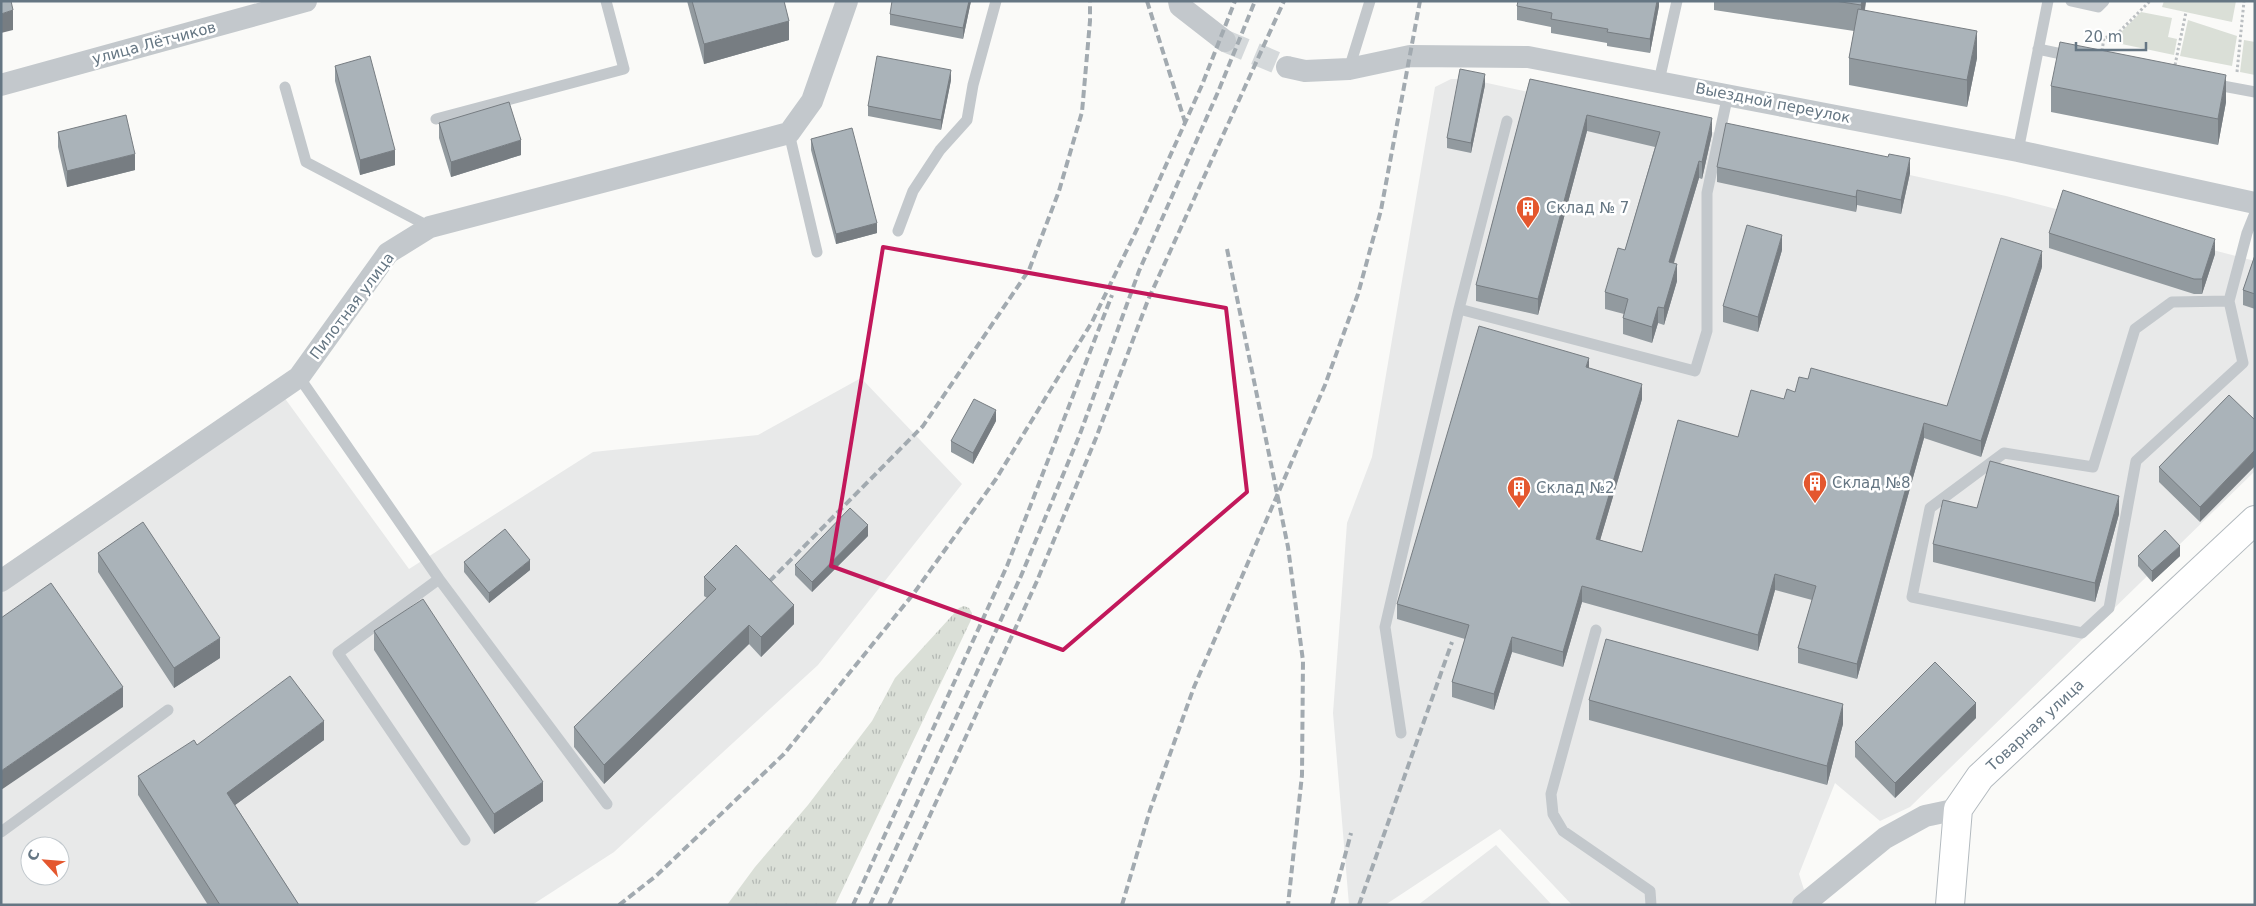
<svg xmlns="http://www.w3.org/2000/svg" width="2256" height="906" viewBox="0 0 2256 906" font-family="'DejaVu Sans',sans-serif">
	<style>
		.built { fill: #e8e9e9; fill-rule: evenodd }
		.grass { fill: url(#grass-tufts) }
		.park { fill: #dadfd7 }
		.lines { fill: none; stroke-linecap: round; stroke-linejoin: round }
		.minor-tunnel { stroke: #d5d9db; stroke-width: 22; stroke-dasharray: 22 11; stroke-linecap: butt }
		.secondary-casing { stroke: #b3babf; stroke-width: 30 }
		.path { stroke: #bbbfc2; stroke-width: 3; stroke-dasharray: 2.5 2.5; stroke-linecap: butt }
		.service { stroke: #c3c8cc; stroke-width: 11 }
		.minor { stroke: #c3c8cc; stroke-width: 22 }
		.secondary { stroke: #fff; stroke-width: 28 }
		.rail { stroke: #a2aab0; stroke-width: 4; stroke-dasharray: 8 4; stroke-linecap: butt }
		.wall { fill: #929a9f }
		.shaded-wall { fill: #777d82 }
		.building { fill: #aab3b9; stroke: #777d82 }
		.marked { fill: none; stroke: #c2185b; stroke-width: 4; stroke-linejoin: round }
		.labels { text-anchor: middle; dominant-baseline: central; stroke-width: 5; stroke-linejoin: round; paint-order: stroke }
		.street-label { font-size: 15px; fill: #657683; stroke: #fff }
		.poi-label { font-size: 15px; fill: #657683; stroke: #fff; text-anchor: start }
	</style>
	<defs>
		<pattern id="grass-tufts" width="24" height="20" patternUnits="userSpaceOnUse" patternTransform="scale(1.25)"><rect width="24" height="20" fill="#dadfd7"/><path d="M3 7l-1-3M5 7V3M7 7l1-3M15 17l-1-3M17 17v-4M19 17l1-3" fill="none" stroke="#b4b9b4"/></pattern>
	</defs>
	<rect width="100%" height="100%" fill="#fafaf8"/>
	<path class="built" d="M1451,79H1469L2006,196L2255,261V471L1910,807L1880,821L1835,783L1799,874L1806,896L1795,905H1572L1500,829L1385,905H1349L1333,713L1347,523L1372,457L1435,87Z
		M861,378L962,484L818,665L614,852L532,905H1V568L273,382L409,569L593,452L758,435ZM30,846H60V876H30Z
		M1496,845L1552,905H1418Z"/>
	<path class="grass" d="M964,606L969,608L972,613L971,620L835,905H727L755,867L808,805L872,721L895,678L959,608Z"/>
	<path class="park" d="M2164,1H2236L2232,22L2162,7Z
		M2141,12L2172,18L2168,37L2177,39L2174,55L2117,43L2119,34Z
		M2188,20L2237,36L2232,66L2180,56Z
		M2244,40L2255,42V75L2240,72Z"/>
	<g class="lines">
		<path class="minor-tunnel" d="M1225,41L1287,67"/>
		<g class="secondary-casing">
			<g id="secondary">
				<path id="s1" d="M1950,905L1958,809L1980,777L2255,520"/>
			</g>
		</g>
		<path class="path" d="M2102,51L2104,38L2117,34L2150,1
			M2175,65L2186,12
			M2237,72L2244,1"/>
		<path class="service" d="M2071,1L2098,7L2104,1
			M2038,49L2071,56
			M1349,69L1370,1
			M1659,81L1677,1
			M2212,84L2255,92
			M285,87L306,162L430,227
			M436,119L624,69L606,1
			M1507,121L1459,309L1695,371L1707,331V193L1728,94
			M789,133L817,252
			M2018,151L2048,1
			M898,231L913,191L940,150L967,120L973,85L996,1
			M2229,301L2172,302L2135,329L2093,467L2004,453L1930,508L1912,597L2082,633L2109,608L2136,461L2243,363L2229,301L2247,233L2255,213
			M299,377L439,579L607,804
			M439,579L338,653L465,840
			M1596,630L1551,794L1553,814L1563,831L1650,891L1651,905
			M1401,733L1385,627L1459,309
			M1,832L168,710"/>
		<path class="minor" d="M1179,1L1180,6L1225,41
			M1287,67L1305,71L1349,69L1410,56L1528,57L2018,151L2255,203
			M1,85L306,1
			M1,581L299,377L388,253L430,227L789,133L812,101L847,1
			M1803,905L1885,838L1925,816L1958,809"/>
		<use href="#secondary" class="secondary"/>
		<path class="rail" d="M1147,1L1185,122
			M1227,249L1288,547L1303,661L1302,775L1288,905
			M761,590L923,426L1029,270L1059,191L1082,112L1090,21V1
			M619,905L656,876L784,754L914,593L996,479L1092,322L1139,225L1202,85L1235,1
			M853,905L1007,566L1112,295
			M870,905L1021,576L1080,434L1139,271L1218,92L1255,1
			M889,905L1037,581L1096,438L1148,300L1284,1
			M1122,905L1150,810L1194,687L1325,385L1358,294L1381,210L1420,1
			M1332,905L1351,833
			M1359,905L1452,642"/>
	</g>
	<path class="wall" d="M687,1H784L789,40L704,64Z
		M971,1L963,39L890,25V14Z
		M1659,1V6L1650,53L1607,46V43L1551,33V27L1517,20V6Z
		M1714,1H1866L1865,10L1977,58L1967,107L1849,85V58L1854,31L1714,10Z
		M335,66L395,165L360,175L335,81Z
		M1530,79L1712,134L1702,179L1699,178L1674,263L1677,281L1664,325L1658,323L1652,343L1623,334V318L1624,314L1605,309V292L1625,250L1655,147L1587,131L1538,315L1476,301V285Z
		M951,80L941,130L868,116V106Z
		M1485,85L1471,153L1447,148V138Z
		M2051,86L2226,102L2218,145L2051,112Z
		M439,123L521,155L451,177L439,138Z
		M58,132L135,170L67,187L58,147Z
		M811,139L877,233L836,244L811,150Z
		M1717,167L1910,173L1901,214L1857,205L1856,212L1717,182Z
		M2049,233L2215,254L2202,294H2194L2049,248Z
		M1782,250L1758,332L1723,322V306Z
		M2255,255V309L2243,305V290Z
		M2042,267L1981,457L1924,438L1857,679L1798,663V648L1812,600L1775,590L1758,651L1582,602L1563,667L1512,652L1494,710L1452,697V682L1465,639L1397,619V604L1589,368L1642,399L1600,540L1642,552L1738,437L1784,399L1795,392L1808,379L1947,406Z
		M2229,395L2200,522L2159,482V467Z
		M996,421L973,464L951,452V441Z
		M1977,508L2119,514L2095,602L1933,562V544Z
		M868,536L812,592L795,575V565Z
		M98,553L220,658L174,688L98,572Z
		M2138,556H2180L2152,582L2138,566Z
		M464,562L530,570L489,603L464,572Z
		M704,577L794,624L761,657L749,644L604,784L574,747V727L707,598L704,596Z
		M374,631L543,801L494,834L374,650Z
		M1589,700L1843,724L1827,785L1589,720Z
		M1976,718L1895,798L1855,757V742Z
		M324,740L235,805L299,905H208L138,795V776L197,745Z"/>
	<path class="shaded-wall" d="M969,1H971L963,39V28Z
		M1657,1H1659V6L1650,53V39Z
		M1862,1H1866L1861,32V5Z
		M13,10V30L1,33V14Z
		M789,21V40L704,64V44Z
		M1977,31V58L1967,107V80Z
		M951,70V80L941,130V120Z
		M1485,74V85L1471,153V143Z
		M2226,75V102L2218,145V119Z
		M1587,115V131L1538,315V299Z
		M1712,118V134L1702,179V162Z
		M521,140V155L451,177V162Z
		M395,150V165L360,175V160Z
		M135,154V170L67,187V171Z
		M1910,158V173L1901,214V200Z
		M1699,161V178L1669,278V262Z
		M1857,190V205L1856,212V197Z
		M877,223V233L836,244V234Z
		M1782,235V250L1758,332V317Z
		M2215,239V254L2202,294V279Z
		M2042,251V267L1981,457V441Z
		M1677,264V281L1664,325V308Z
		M1658,307V323L1652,343V327Z
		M1589,358V374L1586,367Z
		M1642,384V399L1596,554V539Z
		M996,410V421L973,464V453Z
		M1924,423V438L1857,679V664Z
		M2255,450V466L2200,522V507Z
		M2119,496V514L2095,602V583Z
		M868,525V536L812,592V582Z
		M2180,546V556L2152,582V571Z
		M530,560V570L489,603V593Z
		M1775,574V590L1758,651V635Z
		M1582,586V602L1563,667V652Z
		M794,605V624L761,657V637Z
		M749,625V644L604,784V765Z
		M1512,637V652L1494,710V694Z
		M220,638V658L174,688V668Z
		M123,687V707L1,790V771Z
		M1976,703V718L1895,798V783Z
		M1843,704V724L1827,785V766Z
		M324,721V740L227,811V793Z
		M543,782V801L494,834V814Z"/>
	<path class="building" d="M1,1H11L13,10L1,14Z
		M692,1H784L789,21L704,44Z
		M892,1H969L963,28L890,14Z
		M1518,1H1657L1650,39L1607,32L1608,29L1551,19L1552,13L1517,6Z
		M1835,1H1862L1861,5Z
		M1858,9L1977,31L1967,80L1849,58Z
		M2060,42L2226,75L2218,119L2051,86Z
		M370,56L395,150L360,160L335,66Z
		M877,56L951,70L941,120L868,106Z
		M1460,69L1485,74L1471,143L1447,138Z
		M1530,79L1712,118L1702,162L1699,161L1669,262L1677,264L1664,308L1658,307L1652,327L1623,318L1628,299L1605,292L1618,248L1625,250L1660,132L1587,115L1538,299L1476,285Z
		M509,102L521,140L451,162L439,123Z
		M126,115L135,154L67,171L58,132Z
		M1726,123L1888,157L1889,154L1910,158L1901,200L1857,190L1856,197L1717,167Z
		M852,128L877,223L836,234L811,139Z
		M2063,190L2215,239L2202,279H2194L2049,233Z
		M1747,225L1782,235L1758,317L1723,306Z
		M2001,238L2042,251L1981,441L1924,423L1857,664L1798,648L1816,586L1775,574L1758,635L1582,586L1563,652L1512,637L1494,694L1452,682L1469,625L1397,604L1479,326L1589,358L1586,367L1642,384L1596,539L1642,552L1678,420L1738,437L1751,390L1784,399L1787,389L1795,392L1799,377L1808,379L1811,368L1947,406Z
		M2255,255V294L2243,290Z
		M2229,395L2255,420V450L2200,507L2159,467Z
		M974,399L996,410L973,453L951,441Z
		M1990,461L2119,496L2095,583L1933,544L1943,500L1977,508Z
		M850,508L868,525L812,582L795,565Z
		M143,522L220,638L174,668L98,553Z
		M505,529L530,560L489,593L464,562Z
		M2165,530L2180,546L2152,571L2138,556Z
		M736,545L794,605L761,637L749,625L604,765L574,727L716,589L704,577Z
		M51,583L123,687L1,771V618Z
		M423,599L543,782L494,814L374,631Z
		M1606,639L1843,704L1827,766L1589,700Z
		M1935,662L1976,703L1895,783L1855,742Z
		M290,676L324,721L227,793L299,905H220L138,776L194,740L197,745Z"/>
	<path class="marked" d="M883,247L1226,308L1247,492L1063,650L831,566Z"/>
	<defs>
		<g id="building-pin" transform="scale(1.25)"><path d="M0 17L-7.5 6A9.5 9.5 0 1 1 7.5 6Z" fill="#e4572e" stroke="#fff"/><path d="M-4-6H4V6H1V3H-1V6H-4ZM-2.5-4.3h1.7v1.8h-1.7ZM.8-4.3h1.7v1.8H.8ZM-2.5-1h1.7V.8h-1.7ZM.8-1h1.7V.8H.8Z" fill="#fff"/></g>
	</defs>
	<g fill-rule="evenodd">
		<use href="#building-pin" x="1528" y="208"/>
		<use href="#building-pin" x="1815" y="483"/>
		<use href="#building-pin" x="1519" y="488"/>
	</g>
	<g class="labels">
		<g class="street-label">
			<text transform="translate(154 43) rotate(-15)">улица Лётчиков</text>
			<text transform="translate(1773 103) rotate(11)">Выездной переулок</text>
			<text transform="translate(352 306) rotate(-53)">Пилотная улица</text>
			<text stroke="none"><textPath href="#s1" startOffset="211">Товарная улица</textPath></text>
		</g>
		<g class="poi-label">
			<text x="1546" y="208">Склад № 7</text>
			<text x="1832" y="483">Склад №8</text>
			<text x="1536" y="488">Склад №2</text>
		</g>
	</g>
	<rect width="2256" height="906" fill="none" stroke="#657683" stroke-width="5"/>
	<g transform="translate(45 861) rotate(296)"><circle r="24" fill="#ffffff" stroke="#c1c8cd"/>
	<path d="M0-4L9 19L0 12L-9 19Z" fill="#e4572e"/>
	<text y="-8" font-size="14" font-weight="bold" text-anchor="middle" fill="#657683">С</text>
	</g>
	<path d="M2076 42v8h70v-8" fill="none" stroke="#657683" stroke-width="2.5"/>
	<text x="2084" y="42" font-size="15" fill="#657683" stroke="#ffffff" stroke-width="4" paint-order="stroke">20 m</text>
</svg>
